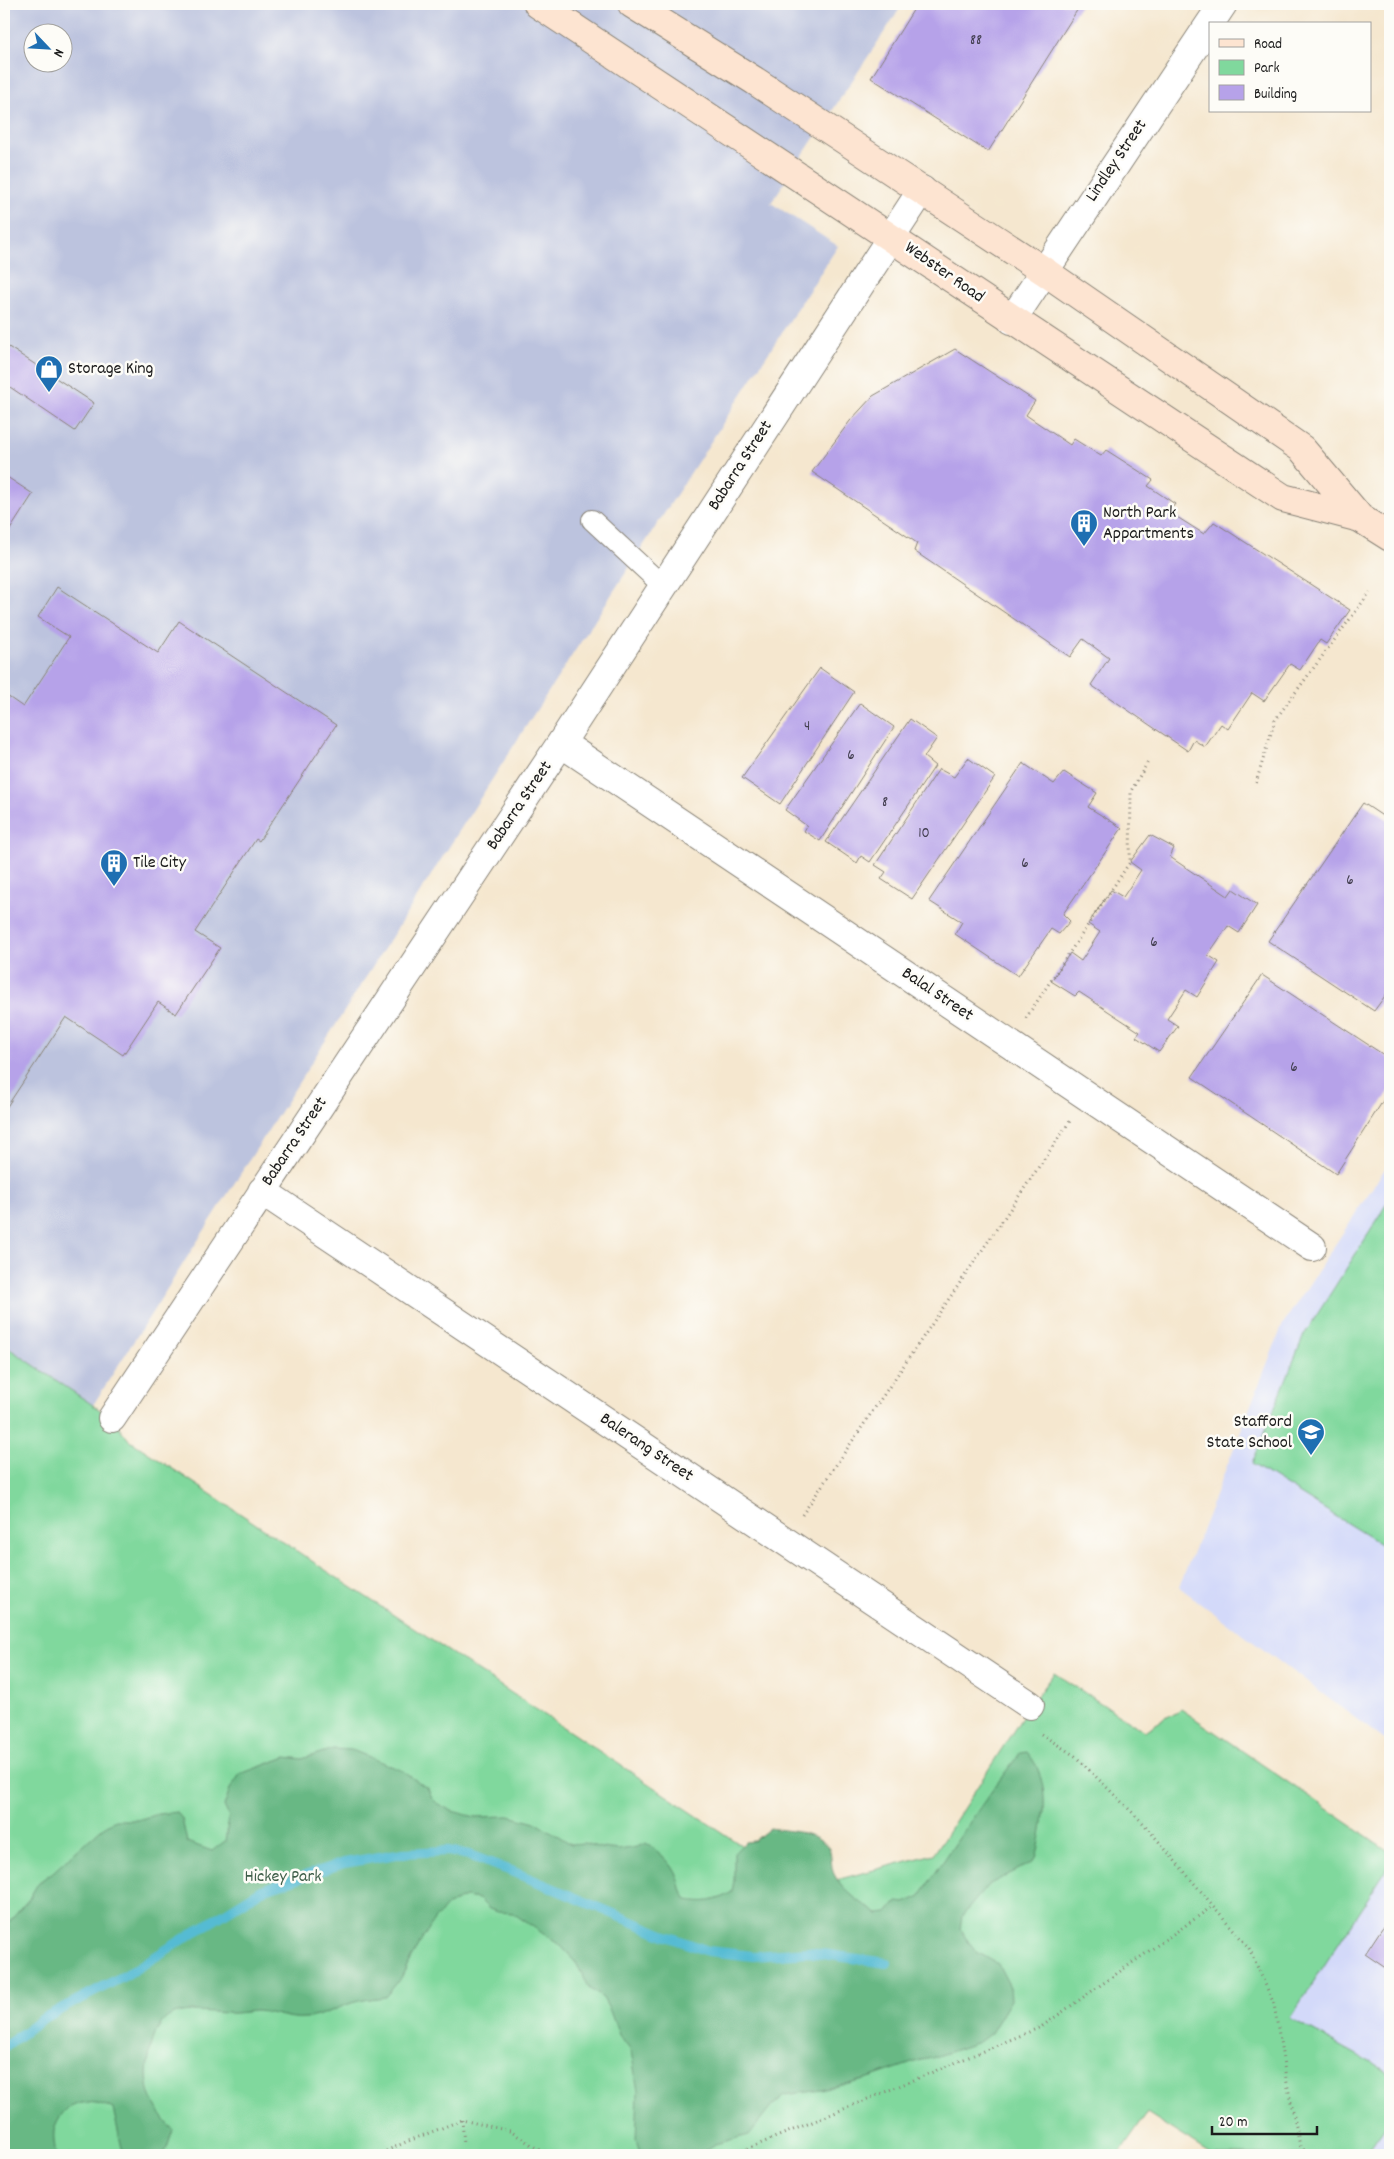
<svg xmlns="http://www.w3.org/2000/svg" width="1394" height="2159" viewBox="0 0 1394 2159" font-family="Dekko,sans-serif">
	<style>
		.built { fill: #d3d9f9 }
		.industrial { fill: #bcc3de; fill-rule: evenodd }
		.green { fill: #80d89d; stroke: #4e7a5c }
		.forest { fill: #68b884; stroke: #426a50 }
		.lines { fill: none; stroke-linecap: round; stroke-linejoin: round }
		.stream { stroke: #55bbd3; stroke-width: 10 }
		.building { fill: #b6a2e9 }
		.service-casing { stroke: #888276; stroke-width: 22 }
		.minor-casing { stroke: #888276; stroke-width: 30 }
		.secondary-casing { stroke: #888276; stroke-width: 30 }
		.path { stroke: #888276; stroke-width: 3; stroke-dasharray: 1 4; stroke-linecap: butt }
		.service { stroke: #fff; stroke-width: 20 }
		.minor { stroke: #fff; stroke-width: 28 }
		.secondary { stroke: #fde4d1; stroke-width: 28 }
		.labels { text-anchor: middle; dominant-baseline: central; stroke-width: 5; stroke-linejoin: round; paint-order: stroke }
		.number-label { font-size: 15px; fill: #423e4f }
		.street-label { font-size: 18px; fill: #1c1c1c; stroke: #fdfcf7 }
		.poi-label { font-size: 18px; fill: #1c1c1c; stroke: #fdfcf7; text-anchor: start }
		.park-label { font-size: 18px; fill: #3f5e49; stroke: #fdfcf7 }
	</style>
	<rect width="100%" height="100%" fill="#fdfcf7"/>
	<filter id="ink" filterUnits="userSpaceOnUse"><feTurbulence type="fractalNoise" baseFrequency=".02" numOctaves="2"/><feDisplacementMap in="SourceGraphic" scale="10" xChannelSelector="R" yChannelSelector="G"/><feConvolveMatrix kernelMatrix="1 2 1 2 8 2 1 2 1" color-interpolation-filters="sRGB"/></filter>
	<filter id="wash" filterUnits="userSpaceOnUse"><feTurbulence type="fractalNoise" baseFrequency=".0096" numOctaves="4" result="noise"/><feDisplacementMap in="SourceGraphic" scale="20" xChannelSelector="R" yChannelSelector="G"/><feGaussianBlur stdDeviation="1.12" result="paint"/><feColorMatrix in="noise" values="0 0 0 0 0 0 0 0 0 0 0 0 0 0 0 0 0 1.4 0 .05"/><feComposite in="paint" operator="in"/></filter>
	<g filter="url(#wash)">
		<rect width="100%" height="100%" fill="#f5e7cf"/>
		<path class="built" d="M1390,1161V1744L1179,1587L1283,1324Z
			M1390,1864V2073L1290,2018Z
			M1390,2120V2155H1366Z"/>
		<path class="industrial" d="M4,4H903L771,203L838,246L532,717L93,1405L4,1345ZM32,32H62V62H32Z"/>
		<path class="green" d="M1390,1200V1550L1252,1464L1304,1335Z
			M4,1345L112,1418L129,1440L806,1888L934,1854L1030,1705L1054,1673L1144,1731L1181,1709L1390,1852V1864L1290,2018L1390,2073V2120L1366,2155H1213L1147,2113L1118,2155H4Z"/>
		<path class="forest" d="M333,1749L352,1750L403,1771L428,1789L432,1798L438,1804L452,1811L475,1817L509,1816L539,1824L571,1844L584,1843L601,1848L619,1850L637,1847L646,1843C659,1852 673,1863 678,1878C682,1888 680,1891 687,1900C707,1903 714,1902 732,1892L734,1880V1853L745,1842L754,1841L770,1828C786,1831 809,1831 822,1841C836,1851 828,1864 835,1876C843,1891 864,1905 878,1914L888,1913L897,1902L905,1903L919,1897C952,1849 984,1799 1020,1753L1027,1752C1052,1780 1045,1825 1036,1858L1031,1863L988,1885L962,1916L960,1929L968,1941L977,1952L998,1964L1010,1987L1011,2000L991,2033L979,2042L932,2058L921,2060L868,2078L822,2090L785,2095L772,2106L749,2135L715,2144L699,2155H643L640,2153L636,2140L638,2091L631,2051L619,2035L610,2011L603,1998L590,1989L575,1961L561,1946L513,1913L498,1912L489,1909L479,1899L465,1897L446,1906L434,1920L411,1958L401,1978L385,1997C377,1998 368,1999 359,2001C340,2005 325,2017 305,2018C288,2020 273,2012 256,2011C247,2011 237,2014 226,2013C181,2010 158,2004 149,2058C143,2089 153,2106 173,2130L167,2148L161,2155H127L122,2148L113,2109C90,2096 60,2102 54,2131C53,2138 55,2148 56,2155H4V1928L28,1900L39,1882L53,1872L102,1828L115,1820H137L158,1814L177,1812L182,1819L187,1842L212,1851L225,1841L229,1817L224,1806L230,1789L240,1774L286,1757L302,1759Z"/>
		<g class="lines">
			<path class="stream" d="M4,2047L44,2018L126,1975L262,1890L344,1863L403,1853L448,1851L469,1855L514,1872L664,1935L708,1951L753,1956L808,1952L887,1963"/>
		</g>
		<g id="blocks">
			<path class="building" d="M917,4H1081L988,152L871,78Z
				M4,344L94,403L75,431L4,383Z
				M955,349L1035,401L1026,415L1070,445L1074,439L1101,456L1106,450L1153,480L1148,486L1175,504L1169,512L1204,534L1214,522L1350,610L1326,644L1320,640L1300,670L1290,664L1264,701L1252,693L1228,729L1221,724L1205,747L1194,740L1188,751L1091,685L1109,658L1083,639L1070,657L914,551L917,543L812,472L850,421L873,396Z
				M4,475L33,494L4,539Z
				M57,587L158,653L179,621L336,725L259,841L256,839L195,932L220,948L176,1014L158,1002L123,1055L66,1017L4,1111V700L7,696L23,707L69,637L38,617Z
				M820,668L854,692L780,804L742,778Z
				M860,703L894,727L820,841L804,831L807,826L785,810Z
				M910,719L937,738L924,757L935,766L870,862L861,856L857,863L826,842Z
				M968,758L995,777L912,899L881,879L886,872L875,865L939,769L954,777Z
				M1023,763L1054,784L1064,772L1097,793L1088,807L1122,828L1063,914L1070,921L1059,934L1051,929L1018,976L955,934L962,922L929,901Z
				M1363,803L1390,821V989L1374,1011L1268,941Z
				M1150,835L1174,848L1170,857L1228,896L1233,889L1257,905L1239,933L1228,926L1208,955L1219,962L1197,997L1186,990L1167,1019L1178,1026L1159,1052L1136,1037L1140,1032L1079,992L1075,996L1051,981L1070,953L1081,961L1100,932L1088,924L1111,890L1123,897L1141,870L1130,862Z
				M1262,975L1390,1059V1090L1336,1174L1192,1077Z
				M1390,1916V1971L1365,1954Z"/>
		</g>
	</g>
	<g filter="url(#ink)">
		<use href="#blocks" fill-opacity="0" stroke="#888276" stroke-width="1"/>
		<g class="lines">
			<g class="service-casing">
				<path id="service" d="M592,520L663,586"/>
			</g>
			<g class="minor-casing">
				<path id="minor" d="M1012,320L1223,4
					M561,743L1312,1247
					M262,1191L1030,1705
					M112,1418L561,743L922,190"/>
			</g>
			<g class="secondary-casing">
				<path id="secondary" d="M538,4L1283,498L1360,518
					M632,4L755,81L1044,271L1302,449L1360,518L1390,537"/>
			</g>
			<path class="path" d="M1256,783L1275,720L1370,592
				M1026,1018L1130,862L1131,791L1149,760
				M802,1515L1070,1121
				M1041,1734L1075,1756L1143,1823L1249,1948L1274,2004L1286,2078L1300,2146L1309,2155
				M462,2120L464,2144
				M377,2155L406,2142L462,2120L510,2131L547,2155
				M733,2155L1041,2027L1213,1906"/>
			<use href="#service" class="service"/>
			<use href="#minor" class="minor"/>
			<use href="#secondary" class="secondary"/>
		</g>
	</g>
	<defs>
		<g id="shop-pin" transform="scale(1.4375)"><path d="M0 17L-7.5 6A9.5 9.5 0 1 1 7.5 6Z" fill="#1f6fb2" stroke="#fdfcf7"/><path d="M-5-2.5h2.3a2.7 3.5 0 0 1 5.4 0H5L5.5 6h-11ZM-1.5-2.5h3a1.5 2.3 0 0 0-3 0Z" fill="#fff"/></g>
		<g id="building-pin" transform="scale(1.4375)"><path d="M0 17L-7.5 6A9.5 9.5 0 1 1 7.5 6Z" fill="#1f6fb2" stroke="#fdfcf7"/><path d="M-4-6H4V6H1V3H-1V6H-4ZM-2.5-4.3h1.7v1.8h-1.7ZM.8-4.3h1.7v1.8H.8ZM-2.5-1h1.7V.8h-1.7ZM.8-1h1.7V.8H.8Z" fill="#fff"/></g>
		<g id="school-pin" transform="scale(1.4375)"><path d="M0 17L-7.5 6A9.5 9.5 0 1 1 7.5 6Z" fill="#1f6fb2" stroke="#fdfcf7"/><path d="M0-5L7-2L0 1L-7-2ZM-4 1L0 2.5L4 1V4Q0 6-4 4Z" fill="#fff"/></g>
	</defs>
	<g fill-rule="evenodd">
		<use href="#shop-pin" x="49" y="369"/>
		<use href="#building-pin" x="1084" y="523"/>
		<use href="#building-pin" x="114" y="863"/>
		<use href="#school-pin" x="1311" y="1432"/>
	</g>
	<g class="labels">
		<g class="number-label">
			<text x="976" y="41">88</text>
			<text x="807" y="727">4</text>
			<text x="851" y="756">6</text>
			<text x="885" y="803">8</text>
			<text x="924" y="834">10</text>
			<text x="1025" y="864">6</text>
			<text x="1350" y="881">6</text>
			<text x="1154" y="943">6</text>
			<text x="1294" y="1068">6</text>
		</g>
		<g class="street-label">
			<text transform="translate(1117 161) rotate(-56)">Lindley Street</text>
			<text transform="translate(944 273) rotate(35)">Webster Road</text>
			<text transform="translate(741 466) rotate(-57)">Babarra Street</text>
			<text transform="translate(520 806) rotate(-56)">Babarra Street</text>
			<text transform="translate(937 995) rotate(34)">Balal Street</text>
			<text transform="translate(295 1142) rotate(-56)">Babarra Street</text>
			<text transform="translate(646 1448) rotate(34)">Balerang Street</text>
		</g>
		<g class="poi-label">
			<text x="68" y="369">Storage King</text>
			<text x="1103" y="513">North Park<tspan x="1103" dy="21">Appartments</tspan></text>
			<text x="133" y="863">Tile City</text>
			<text x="1292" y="1422" text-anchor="end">Stafford<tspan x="1292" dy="21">State School</tspan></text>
		</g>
		<g class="park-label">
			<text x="283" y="1877">Hickey Park</text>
		</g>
	</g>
	<rect width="1394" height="2159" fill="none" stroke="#fdfcf7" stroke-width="20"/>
	<rect x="1209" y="22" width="162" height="90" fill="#fdfcf7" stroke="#a3a29f"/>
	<rect x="1219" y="39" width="25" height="8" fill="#fde4d1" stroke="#a3a29f"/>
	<text x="1254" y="48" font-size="15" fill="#1c1c1c">Road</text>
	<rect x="1219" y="60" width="25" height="15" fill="#80d89d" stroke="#a3a29f"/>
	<text x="1254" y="72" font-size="15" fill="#1c1c1c">Park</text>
	<rect x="1219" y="85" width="25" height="15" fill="#b6a2e9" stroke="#a3a29f"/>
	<text x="1254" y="98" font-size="15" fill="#1c1c1c">Building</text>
	<g transform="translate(48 48) rotate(115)"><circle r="24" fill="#fdfcf7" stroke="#a3a29f"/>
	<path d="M0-4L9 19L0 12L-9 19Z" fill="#1f6fb2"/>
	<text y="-8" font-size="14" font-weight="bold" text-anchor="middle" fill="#1c1c1c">N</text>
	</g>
	<path d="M1212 2126v8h105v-8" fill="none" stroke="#1c1c1c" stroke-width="2.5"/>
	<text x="1219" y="2126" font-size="15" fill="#1c1c1c" stroke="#fdfcf7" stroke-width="4" paint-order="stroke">20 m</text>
</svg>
